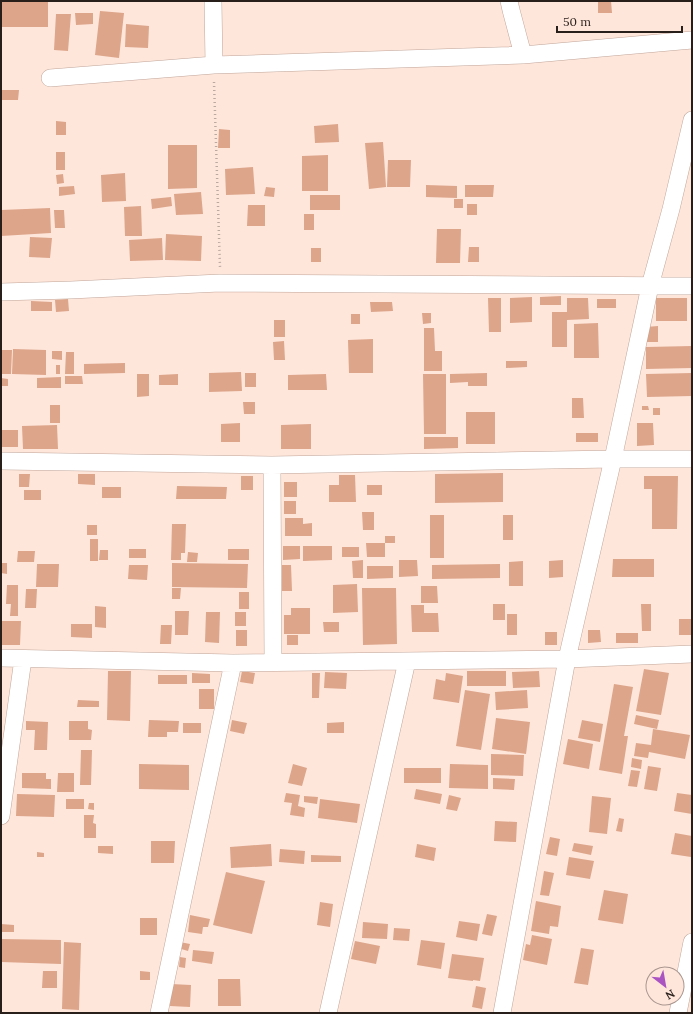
<svg xmlns="http://www.w3.org/2000/svg" width="693" height="1014" viewBox="0 0 693 1014" font-family="Lora,serif">
	<style>
		.building { fill: #dda58a }
		.lines { fill: none; stroke-linecap: round; stroke-linejoin: round }
		.minor-casing { stroke: #c1a599; stroke-width: 18 }
		.path { stroke: #bba89f; stroke-width: 2.5; stroke-dasharray: 1 3; stroke-linecap: butt }
		.minor { stroke: #fff; stroke-width: 17 }
	</style>
	<rect width="100%" height="100%" fill="#fee6db"/>
	<path class="building" d="M1,1H48V27H1Z
		M598,1H611L612,13H598Z
		M100,11L124,13L119,58L95,55Z
		M75,13H93V24L76,25Z
		M56,14H71L68,51L54,50Z
		M126,24L149,26L148,48L125,47Z
		M1,90H19L18,100H1Z
		M56,121L66,122V135H56Z
		M338,124L339,142L315,143L314,126Z
		M219,129L230,130V148H218Z
		M383,142L386,187L369,189L365,143Z
		M168,145H197V188L168,189Z
		M56,152H65V170H56Z
		M328,155V191H302V156Z
		M388,160H411L410,187H387Z
		M253,167L255,194L226,195L225,169Z
		M125,173L126,201L102,202L101,175Z
		M63,174L64,183L57,184L56,175Z
		M426,185L457,186V198L426,197Z
		M465,185H494L493,197H465Z
		M74,186L75,194L59,196V187Z
		M266,187L275,188L274,197L264,196Z
		M201,192L203,214L176,215L174,194Z
		M310,195H340V210H310Z
		M171,197L172,206L152,209L151,199Z
		M454,199H463V208H454Z
		M467,204H477V215H467Z
		M248,205H265V226H247Z
		M141,206L142,236H125L124,207Z
		M50,208L51,233L1,236V210Z
		M54,210H64L65,228H55Z
		M304,214H314V230H304Z
		M437,229H461L460,263H436Z
		M166,234L202,236L201,261L165,260Z
		M30,237L52,238L50,258L29,257Z
		M162,238L163,260L130,261L129,240Z
		M469,247H479V262H468Z
		M311,248H321V262H311Z
		M561,296V305H540V297Z
		M532,297V322L510,323V298Z
		M488,298H501V332H489Z
		M567,298H588L589,319L567,320V347H552V312H567Z
		M656,298H687V321H656Z
		M68,299L69,311L56,312L55,300Z
		M597,299H616V308H597Z
		M31,301L52,302V311H31Z
		M370,302H392L393,311L371,312Z
		M422,313H431V323L423,324Z
		M351,314H360V324H351Z
		M274,320H285V337H274Z
		M598,323L599,358H574V324Z
		M658,326V342H646V327Z
		M424,328H434L435,351H442V371H424Z
		M373,339V373H349L348,340Z
		M284,341L285,360H274L273,342Z
		M692,346V368L646,369V347Z
		M13,349L46,350V375L12,374Z
		M1,350H12L11,374H1Z
		M52,351H62V360L52,359Z
		M66,352H74V374H65Z
		M506,361H527V367L506,368Z
		M125,363V373L84,374V364Z
		M56,365H60V374H56Z
		M241,372L242,391L209,392V373Z
		M245,373H256V387H245Z
		M487,373V386H468V382L450,383V374Z
		M692,373V396L647,397L646,374Z
		M137,374H149V396L137,397Z
		M178,374V385H159V375Z
		M326,374L327,390H288V375Z
		M423,374H446V434H424Z
		M65,376H82L83,384H65Z
		M61,377V388H37V378Z
		M1,378L8,379V386H1Z
		M572,398H583L584,418H572Z
		M243,402H255V414H244Z
		M50,405H60V423H50Z
		M642,406H648L649,410H642Z
		M653,408H660V415H653Z
		M466,412H495V444H466Z
		M240,423V442H221V424Z
		M637,423H653L654,445L637,446Z
		M311,424V449H281V425Z
		M57,425L58,449H23L22,426Z
		M1,430H18V447H1Z
		M576,433H598V442H576Z
		M424,437H458V448L424,449Z
		M503,473V502L435,503V474Z
		M19,474H30L29,487H19Z
		M78,474H95V485L78,484Z
		M339,475H355L356,502H329V485H339Z
		M241,476H253V490H241Z
		M644,476H678L677,529H652V489H644Z
		M284,482H297V497H284Z
		M367,485H382V495H367Z
		M177,486L227,487L226,499H176Z
		M102,487H121V498H102Z
		M24,490H41V500H24Z
		M284,501H296V514H284Z
		M362,512H374V530H363Z
		M430,515H444V558H430Z
		M503,515H513V540H503Z
		M285,518H303V524L312,523V536H285Z
		M172,524H186L185,553H181V560H171Z
		M87,525H97V535H87Z
		M385,536H395V543H385Z
		M90,539H98V561H90Z
		M366,543H385V557H367Z
		M283,546H300V559L283,560Z
		M303,546H332V560L303,561Z
		M342,547H359V557H342Z
		M129,549H146V558H129Z
		M228,549H249V560H228Z
		M100,550H108V560H99Z
		M18,551H35L34,562H17Z
		M188,552L198,553L197,562H187Z
		M613,559H654V577H612Z
		M363,560V578H353L352,561Z
		M399,560H417L418,576L399,577Z
		M563,560V577L549,578V561Z
		M523,561V586H509V562Z
		M1,563H7V574L1,573Z
		M172,563L248,564L247,588L172,587Z
		M37,564H59L58,587H36Z
		M500,564V578L432,579V565Z
		M129,565H148L147,580L128,579Z
		M282,565H291L292,591H282Z
		M367,566H393V578L367,579Z
		M357,584L358,612L333,613V585Z
		M7,585H18V616H10L11,604H6Z
		M421,586H437L438,603H421Z
		M172,588H181L180,599H172Z
		M362,588H396L397,644L363,645Z
		M26,589H37L36,608H25Z
		M239,592H249V609H239Z
		M493,604H505V620H493Z
		M641,604H651V631H642Z
		M411,605H424V613H438L439,632H412Z
		M95,606L106,607V628L95,627Z
		M291,608H310V634H284V615H291Z
		M175,611H189L188,635H175Z
		M206,612H220L219,643L205,642Z
		M235,612H246V626H235Z
		M507,614H517V635H507Z
		M679,619H692V635H679Z
		M1,621H21L20,645H1Z
		M323,622H339V632H324Z
		M71,624H92V638L71,637Z
		M161,625H172L171,644H160Z
		M236,630H247V646H236Z
		M588,630H600L601,642L588,643Z
		M545,632H557V645H545Z
		M616,633H638V643H616Z
		M287,635H298V645H287Z
		M644,669L669,673L661,715L636,711Z
		M108,671H131L130,721L107,720Z
		M242,671L255,673L253,684L240,682Z
		M467,671H506V686H467Z
		M539,671L540,687L513,688L512,672Z
		M325,672L347,673L346,689L324,688Z
		M192,673L210,674V683H192Z
		M312,673H320L319,698H312Z
		M446,673L463,676L459,703L433,699L436,679L445,681Z
		M158,675H187V684H158Z
		M614,684L633,687L624,736H628L622,774L599,770Z
		M199,689H214V709H199Z
		M465,690L490,694L481,750L456,746Z
		M527,690L528,708L496,710L495,692Z
		M78,700L99,701V707H77Z
		M636,715L659,720L657,729L634,724Z
		M496,718L530,722L526,754L492,749Z
		M149,720L179,721L178,732H167V737H148Z
		M232,720L247,723L244,734L230,731Z
		M582,720L603,724L600,742L578,738Z
		M26,721L48,722L47,750H34L35,730H26Z
		M69,721H88V729L92,730L91,740H69Z
		M344,722V733H327V723Z
		M183,723H201V733H183Z
		M653,729L690,735L685,759L649,752L648,758L634,756L636,743L651,745Z
		M568,739L593,744L589,769L563,764Z
		M81,750H92L91,785H80Z
		M491,754L524,755L523,776L491,775Z
		M632,758L642,760L641,769L631,767Z
		M139,764L189,765V790L139,789Z
		M293,764L307,768L302,786L288,783Z
		M450,764L488,765V789L449,788Z
		M648,766L661,768L657,791L644,789Z
		M404,768H441V783H404Z
		M631,770L640,771L637,787L628,786Z
		M22,773H46V779H51V789L22,788Z
		M58,773H74V792H57Z
		M493,778L515,779L514,790L493,789Z
		M416,789L442,794L440,804L414,799Z
		M286,793L300,795L298,806L305,808L304,817L290,815L292,803L284,802Z
		M677,793L692,795V814L674,811Z
		M17,794L55,795L54,817L16,816Z
		M449,795L461,798L457,811L446,809Z
		M304,796L318,797L317,804L304,802Z
		M592,796L611,798L607,834L589,832Z
		M66,799H84V809H66Z
		M320,799L360,804L357,823L318,818Z
		M89,803H94V810L88,809Z
		M84,815H94L93,823L96,824V838H84Z
		M619,818L624,819L622,832L616,831Z
		M495,821L517,822L516,842L494,841Z
		M675,833L692,836L691,857L671,854Z
		M550,837L560,839L557,856L546,854Z
		M151,841H175L174,863H151Z
		M574,843L593,846L591,855L572,851Z
		M271,844L272,866L231,868L230,847Z
		M417,844L436,848L434,861L415,857Z
		M98,846H113V854L98,853Z
		M280,849L305,851L304,864L279,862Z
		M37,852L44,853V857H37Z
		M311,855L341,856V862H311Z
		M569,857L594,861L590,879L566,875Z
		M544,871L554,873L549,896L540,895Z
		M226,872L265,881L252,934L213,925Z
		M604,890L628,894L623,924L598,920Z
		M536,901L561,906L558,927L550,926L549,934L531,931Z
		M320,902L333,904L330,927L317,925Z
		M487,914L497,916L492,936L482,934Z
		M190,915L210,919L208,927H203L202,934L188,932Z
		M140,918H157V935H140Z
		M459,921L480,924L477,941L456,937Z
		M363,922L388,924L387,939L362,938Z
		M1,924L14,925V932H1Z
		M394,928L410,929L409,941L393,940Z
		M532,935L552,939L547,965L523,960L526,944L530,945Z
		M1,939L61,940V964L1,962Z
		M421,940L445,943L441,969L417,965Z
		M355,941L380,946L376,964L351,959Z
		M64,942L81,943L79,1010L62,1009Z
		M180,942L190,944L188,951L178,948Z
		M581,948L594,950L588,985L574,983Z
		M193,950L214,952L212,964L192,961Z
		M452,954L484,958L480,981L473,980V981L448,978Z
		M180,957L186,958L185,968L179,967Z
		M43,971H57V988H42Z
		M140,971L150,972V980H140Z
		M218,979H240L241,1006H218Z
		M171,984L191,985L190,1007L170,1006Z
		M476,986L486,988L482,1009L472,1007Z"/>
	<g class="lines">
		<g class="minor-casing">
			<path id="minor" d="M213,1L214,65
				M509,1L511,10L523,55
				M50,78L214,65L523,55L692,40
				M1,292L71,290L220,283L692,286
				M1,461L272,465L613,459H692
				M272,465L273,662
				M1,658L233,663L567,659L692,654
				M1,816L23,659
				M159,1013L233,663
				M328,1013L407,661
				M502,1013L567,659L613,459L650,286L671,209L692,120
				M678,1013L692,942"/>
		</g>
		<path class="path" d="M214,82L220,267"/>
		<use href="#minor" class="minor"/>
	</g>
	<rect width="693" height="1014" fill="none" stroke="#291f1a" stroke-width="4"/>
	<g transform="translate(665 986) rotate(149)"><circle r="19" fill="#fee6db" stroke="#a9968e"/>
	<path d="M0-3L7 15L0 10L-7 15Z" fill="#aa54c2"/>
	<text y="-6" font-size="11" font-weight="bold" text-anchor="middle" fill="#291f1a">N</text>
	</g>
	<path d="M557 26v6h125v-6" fill="none" stroke="#291f1a" stroke-width="2"/>
	<text x="563" y="26" font-size="12" fill="#291f1a" stroke="#fee6db" stroke-width="3" paint-order="stroke">50 m</text>
</svg>
